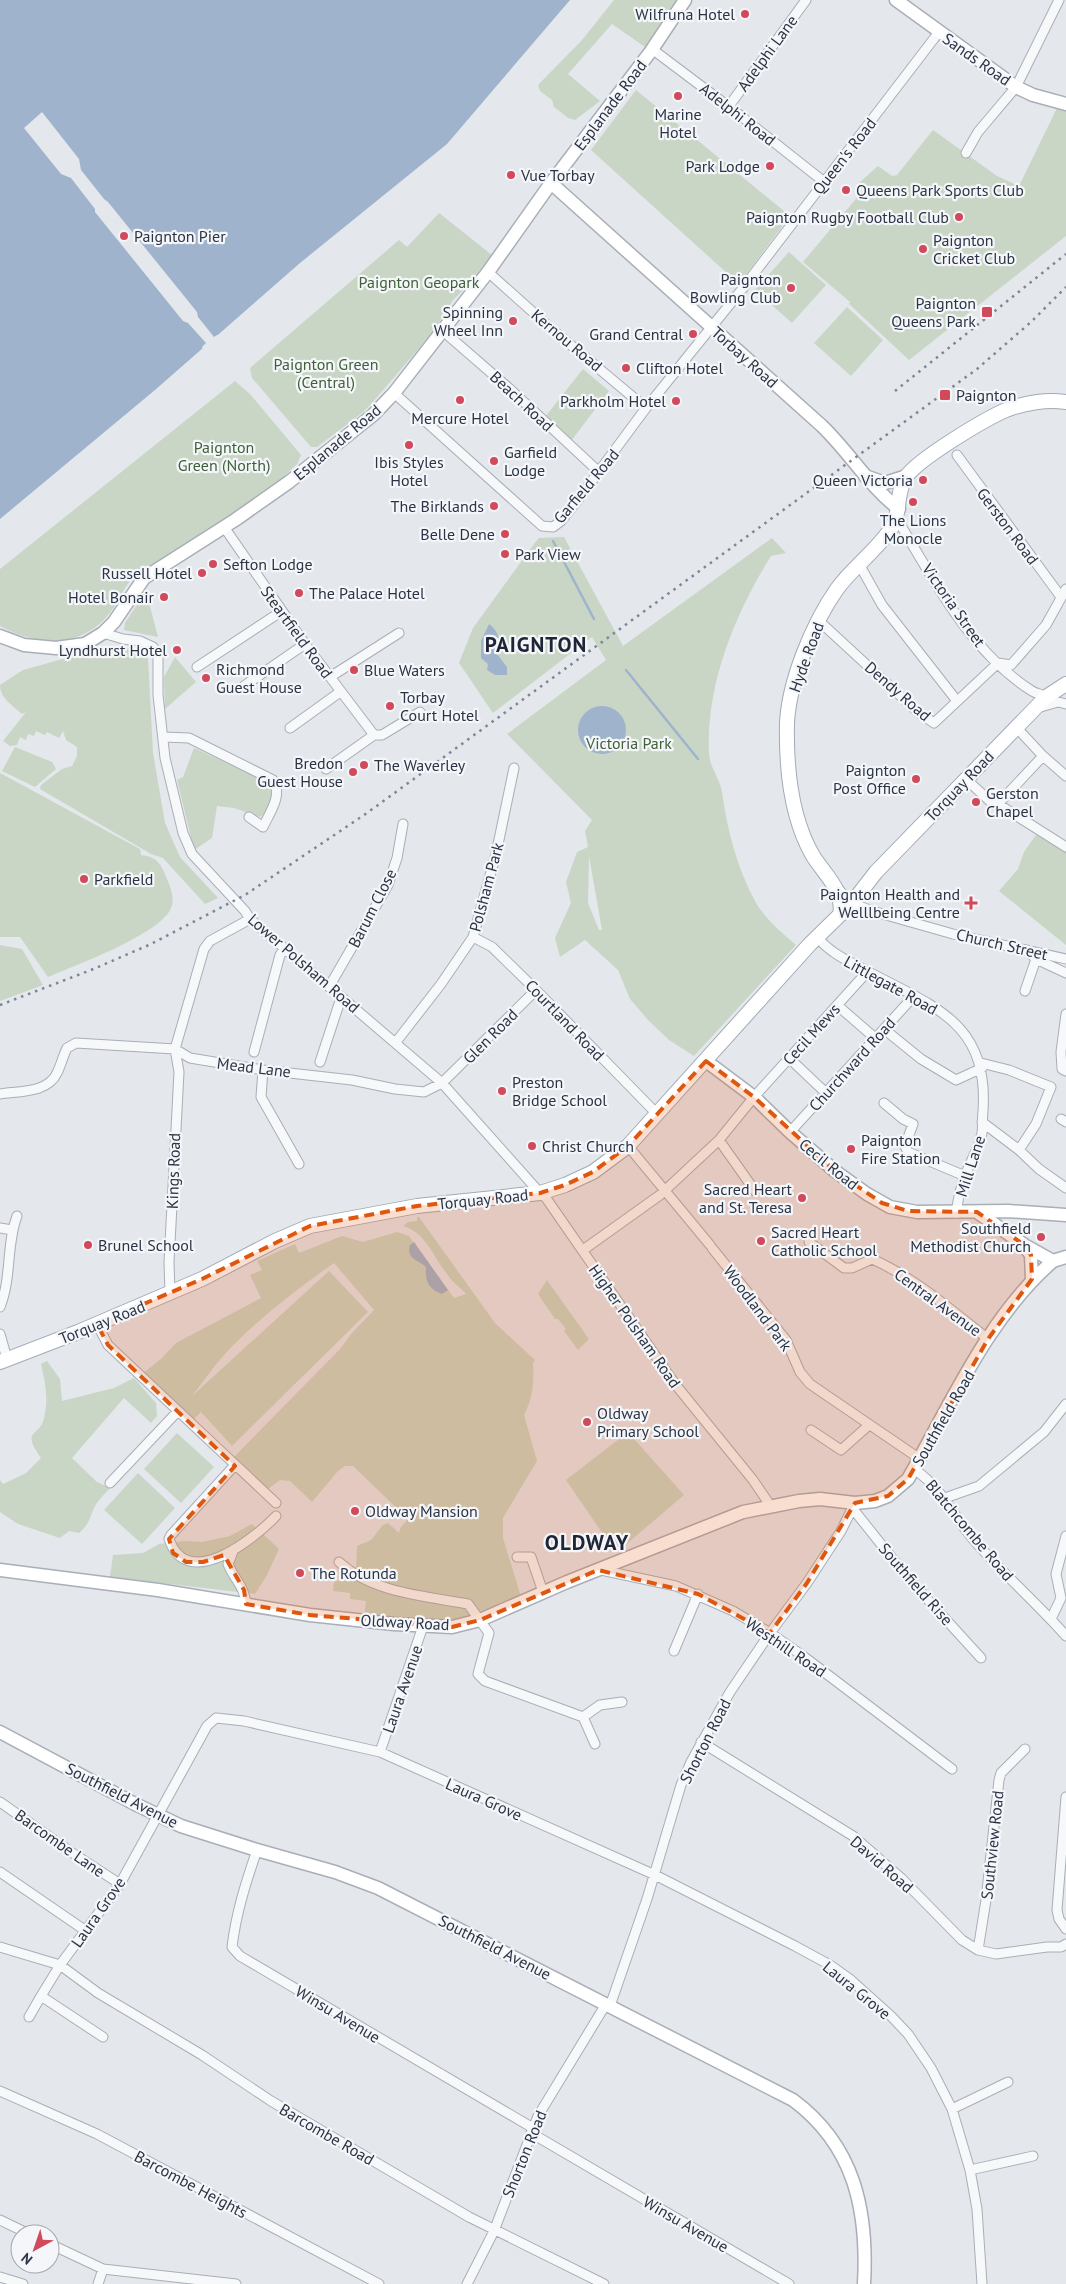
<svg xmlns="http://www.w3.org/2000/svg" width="1066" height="2284" viewBox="0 0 1066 2284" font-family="'PT Sans',sans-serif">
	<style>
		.green { fill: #c9d6c5; fill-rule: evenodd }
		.water { fill: #9fb4cc }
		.pier { fill: #e4e7ec }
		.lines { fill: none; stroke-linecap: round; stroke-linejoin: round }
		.stream { stroke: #9fb4cc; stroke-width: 2.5 }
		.street-casing { stroke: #a9aeb7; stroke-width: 11 }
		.secondary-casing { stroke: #a9aeb7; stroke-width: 15 }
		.primary-casing { stroke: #a3abb8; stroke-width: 16 }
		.street { stroke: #f7f8fa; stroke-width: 9 }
		.secondary { stroke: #fff; stroke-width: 12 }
		.primary { stroke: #fff; stroke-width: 14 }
		.rail { stroke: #7d8696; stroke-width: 2.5; stroke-dasharray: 2.5 5; stroke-linecap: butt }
		.marked { fill: #df570f; fill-opacity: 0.2; stroke: #df570f; stroke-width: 4; stroke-dasharray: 10 6; stroke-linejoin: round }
		.poi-dot { fill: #d1495b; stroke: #f4f6f9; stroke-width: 2 }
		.labels { text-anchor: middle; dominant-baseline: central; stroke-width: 4.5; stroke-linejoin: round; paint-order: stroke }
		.poi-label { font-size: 16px; fill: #2b3445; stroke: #f4f6f9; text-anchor: start }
		.street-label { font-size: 16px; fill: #2b3445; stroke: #f4f6f9 }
		.park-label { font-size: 16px; fill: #3f6138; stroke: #f4f6f9 }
		.district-label { font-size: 21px; font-weight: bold; letter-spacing: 1px; fill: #1d2536; stroke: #f4f6f9 }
	</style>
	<rect width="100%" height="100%" fill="#e4e7ec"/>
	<path class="green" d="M614,0H678L645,47L612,24L568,74L600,101L575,120L568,118L554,107L552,100L540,91L538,85L582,40Z
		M636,90L790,216L739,284L591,150Z
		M1057,108L1066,109V236L909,360L849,304L850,302L803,262L865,188L859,183L878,166L892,176L897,175L933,130L997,176L1019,186Z
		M439,213L492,255L470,283L453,300L433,332L372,403L362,413L317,447H311L252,378L250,368L399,240L407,247Z
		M789,252L826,285L792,323L755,290Z
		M847,307L883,340L851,376L814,343Z
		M583,369L609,391L571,441L545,417Z
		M235,381L250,394L301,455L297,464L277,483L228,519L149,568C130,571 122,596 112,610C84,649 39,647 0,626V569Z
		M564,537L623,646L772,538L786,553L771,556C735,614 706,684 709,753C709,766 720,779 722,792C727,829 737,868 755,901C764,918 781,932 796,945L694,1056L669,1040L648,1020L630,999L618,970L585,940L560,957L555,938L571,903L566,882L577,852L588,847L585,831L592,820L507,734L606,660L592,637L493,713L459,663L473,628L534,544L539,538ZM589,856L602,930H599L588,903Z
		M146,591L158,637L124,630L125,623Z
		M121,647L139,650L148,658L153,753L165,823L180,857L218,898L205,904L163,858L151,854L40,789L41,785L62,769L72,766L77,756V747L66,740L63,731L59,738L47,732L45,735L36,731L34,736L28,734L26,740L20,737L17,745L10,746L3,741L26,712L22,714C13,706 0,698 0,685L23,670L88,652Z
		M175,657L196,682L165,709L164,677Z
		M15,747L52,762L56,769L35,787L2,771Z
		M194,748L260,778L271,786L274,797L265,813L260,817L234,808L217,806L212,838L194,850L177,780L183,777Z
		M0,773L140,849L141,855C158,857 161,864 167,879C171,889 175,898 171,908C161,934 74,966 48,977L20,937H0Z
		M1038,832L1066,849V945L999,891L1018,869L1024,852Z
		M0,945L22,949L43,985L0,1001Z
		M417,1217H419L495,1323L535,1360L533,1363C534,1382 533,1398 524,1415L537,1461L503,1518V1538L522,1600L451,1625L364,1617L366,1601L350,1599V1593L333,1591L334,1582L343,1580L346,1577L348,1578L356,1569L357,1546L371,1540L383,1525L388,1523L399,1533L401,1527L408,1519L353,1466H345L338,1471L312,1502L290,1481L280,1480L268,1489L233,1458L340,1349L352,1333L374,1310L334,1263C296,1290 256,1320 225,1354C213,1367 203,1382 192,1396L329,1271L368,1312L232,1446L201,1412L192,1421L142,1374L161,1359L176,1343L261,1298L250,1275L262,1270L257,1261L295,1244L299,1253L342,1236L363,1242L397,1232L409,1236L454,1298L466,1294C460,1287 452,1282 447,1274C434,1258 425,1231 403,1226L408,1222L417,1221Z
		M547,1280L589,1339L578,1350L564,1331L566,1329L558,1319H555L538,1294Z
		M47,1361L60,1379L62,1401L114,1388L134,1378L156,1403L157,1416L151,1423L124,1398L72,1458L97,1482L110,1488C105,1494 97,1501 94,1508C89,1519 90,1523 79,1533L69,1531L60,1538L18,1524L0,1512V1480L3,1484L26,1473L41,1458C20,1428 40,1438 44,1418C49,1399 45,1382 41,1364Z
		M628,1432L684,1495L616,1553L566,1480Z
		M177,1433L214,1467L181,1503L144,1469Z
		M138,1473L175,1508L142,1544L104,1510Z
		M252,1524L279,1549L267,1575L255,1594L110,1577L113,1555L143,1553L159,1544L185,1541L202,1542L230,1536Z"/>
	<path class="water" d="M0,0H570L447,144L300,263L155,390L0,519Z
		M489,624C498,630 499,638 501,649L497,654L507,667V675H495L487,670L488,664L481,658V641Z
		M578 730a24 24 0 1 1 48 0a24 24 0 1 1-48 0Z
		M414,1242L448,1290L442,1294C428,1289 425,1281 426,1267C417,1259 406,1259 410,1245Z"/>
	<path class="pier" d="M42,112L79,159L81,170L104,199L108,202L197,312L198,317L214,337L217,335L220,337L204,351L202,347L206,343L188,323L183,321L95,212V209L71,178L61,174L24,128Z"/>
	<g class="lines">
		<path class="stream" d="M553,541L594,619
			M626,670L698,759"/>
		<g class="street-casing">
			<path id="street" d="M652,49L741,116L823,181
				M729,106L806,0
				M966,153L978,132L1016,87L1059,0
				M488,272L554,331L646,408
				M443,331L511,390L599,472
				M394,393L542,526L553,527L561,521L580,497L646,408L743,288L939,32
				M957,455L1061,597
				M897,519C934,580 970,652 1032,691C1037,694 1042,694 1046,697
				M224,527L305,644L374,735
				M859,564L882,605L957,701
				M818,620L919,713L934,723L998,663L1011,665L1046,625L1066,589
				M103,633L123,639L140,641L153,647L158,655V695L165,758L183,833L192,854L245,911L250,919L442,1083L540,1193L546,1198L675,1384L753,1480L770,1505
				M197,667L282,611
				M330,677L399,633
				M244,686L305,644
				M1037,708L1058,702L1066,704
				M1016,727L1043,756L1066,776
				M290,728L340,692
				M164,737L189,738L273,780C283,795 270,812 263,827L249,817
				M326,769L374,735H382L420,712
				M967,780L993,804H998L1066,847
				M998,804L1043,756
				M838,889L852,903L872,911L953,934L1066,959
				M473,937L492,947L536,990L657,1114
				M817,937C831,954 849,961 867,971C934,1007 989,1022 983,1111C982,1118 983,1126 982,1133C979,1148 970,1162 965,1176C960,1188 958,1200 956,1213
				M1027,950L1036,959L1066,973
				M329,987L388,885L397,858L403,824
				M1025,991L1036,959
				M837,1005L875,1038
				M1066,1014L1061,1052L1062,1069L1066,1071
				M884,1029L921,1059L956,1080L982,1068
				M396,1042L441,984L473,937L496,854L514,768
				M254,1052L280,955L284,949
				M789,1058L826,1093
				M320,1062L339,1004L343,999
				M981,1063L1009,1070L1051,1087L1036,1124L1019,1150
				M263,1070L261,1097L299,1164
				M0,1094C19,1091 48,1093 57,1073C61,1065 63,1056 67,1048L76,1043L175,1049L190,1058L263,1070L352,1080L395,1089L424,1092L442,1083L536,990
				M884,1103L903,1119L913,1124L905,1146L908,1152L965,1176
				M1061,1119L1066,1122
				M982,1122L1019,1150L1039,1169L1066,1188
				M790,1132L914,996
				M719,1140L755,1191
				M628,1146L710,1245
				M0,1228L12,1230
				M809,1242L844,1268H852L872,1259C915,1278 951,1310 988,1339
				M712,1248L786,1340L800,1372L810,1384L920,1459
				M583,1250L660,1195L719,1140L754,1097L868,971
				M170,1293L169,1262L179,1072L175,1049L204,949L210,941L250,919
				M0,1307C12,1277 6,1245 17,1216
				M97,1324L108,1345L276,1503
				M0,1334L7,1359
				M811,1430L841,1450L869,1425
				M235,1465L171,1535L169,1539C187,1592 253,1540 276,1516
				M914,1469C944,1490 951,1513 973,1539C1002,1573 1036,1602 1066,1636
				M110,1483L178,1411
				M945,1498L979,1486L1044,1432L1066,1404
				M853,1509L908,1578L981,1658
				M234,1549L228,1564C235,1581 244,1585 246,1604
				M517,1557H531L543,1592
				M339,1562C373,1593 424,1596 468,1604L489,1633L479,1670L478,1674L485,1681L583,1717L600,1705L622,1702
				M601,1570L676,1586L733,1611L770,1633L803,1656L952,1769
				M1051,1619L1061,1598L1056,1574L1066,1536
				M674,1651L698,1594
				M583,1717L595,1744
				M701,1742L853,1836L902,1879L962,1940L978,1950L996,1954L1047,1947H1061L1066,1944
				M380,1752L423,1626
				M1066,1797L1057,1910L1059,1919L1066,1929
				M0,1802L71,1852L120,1884
				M257,1850C246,1882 236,1913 232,1947L240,1956L533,2128
				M0,1872L86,1931
				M0,1947L60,1965L98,1993L202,2055L271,2101L469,2217L604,2284
				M978,1950L986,1900L999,1780L1001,1773L1025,1749
				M610,2006L647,1899L681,1785L691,1762L730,1692L770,1633L807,1583L841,1531L855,1503
				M29,2017L41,1996
				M103,2037L41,1996L60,1965L120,1884L207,1726L216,1718L244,1721L380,1752L655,1875L795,1946L830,1965L851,1980L891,2016L908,2034L931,2068L952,2109L970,2170L977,2209L982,2284
				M0,2091L97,2134L379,2284
				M952,2109L1008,2082
				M531,2133L789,2284
				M970,2170L1033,2156
				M0,2220L29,2234
				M50,2244L103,2269L236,2284
				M0,2277L23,2284
				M98,2284L103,2269
				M467,2284L494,2231L538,2116L606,2004"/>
		</g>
		<g class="secondary-casing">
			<path id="secondary" d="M896,0L1016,87L1033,95L1066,104
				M551,183L822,426C850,453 869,486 899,509
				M865,476L885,483L907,476
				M0,636L24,645L56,648L85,644L103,633L114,622L144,578L235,520L289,482L373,415L394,393L488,272L551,183L651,51L685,0
				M706,1061L754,1097L790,1132L835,1171L867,1194L890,1207L917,1212L1008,1211L1066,1215
				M977,1212L1023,1244L1031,1255L1032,1279
				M1026,1246L1053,1261L1066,1257
				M0,1570L158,1590L310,1615L394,1624L452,1627L480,1620L567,1582L743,1512L799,1501L820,1499L855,1503L875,1501L888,1496L908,1479C950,1406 988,1317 1053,1261
				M0,1732L135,1804L181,1826L257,1850L335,1872L378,1888L793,2100C855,2146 868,2211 864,2284"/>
		</g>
		<g class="primary-casing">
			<path id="primary" d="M840,915C845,891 825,875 813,856C791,818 786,766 787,723C789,681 813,623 837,589C852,568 875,552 890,530C902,514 895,493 906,477C918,459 985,419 1006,410C1024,403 1047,399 1066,402
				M0,1362L78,1332L202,1279L275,1241L310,1226L417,1206L540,1193L565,1185L593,1172L628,1146L810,944L852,903L876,872L1046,697L1066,684"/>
		</g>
		<use href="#street" class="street"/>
		<use href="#secondary" class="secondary"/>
		<use href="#primary" class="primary"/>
		<path class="rail" d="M895,391L1066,254
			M0,1005L91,970L149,945L245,895L367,813L977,369L1031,322L1066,287"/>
	</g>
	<path class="marked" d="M706,1061L754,1097L835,1171L882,1203L908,1211L977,1212L1023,1244L1031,1255L1032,1279L988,1339L908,1479L888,1496L855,1503L807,1583L770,1633L698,1594L598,1570L480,1620L452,1627L310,1615L246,1604L244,1590L224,1555L203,1562H186L173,1553L169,1539L235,1466L108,1345L97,1324L202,1279L310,1226L417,1206L540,1193L565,1185L593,1172L628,1146Z"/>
	<g class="poi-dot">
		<circle cx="745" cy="14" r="5"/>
		<circle cx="678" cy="96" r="5"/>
		<circle cx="770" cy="166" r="5"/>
		<circle cx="511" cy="175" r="5"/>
		<circle cx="846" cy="190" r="5"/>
		<circle cx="959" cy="217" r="5"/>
		<circle cx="124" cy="236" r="5"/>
		<circle cx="923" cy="249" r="5"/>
		<circle cx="791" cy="288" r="5"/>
		<rect x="981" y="306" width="12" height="12" rx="2.5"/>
		<circle cx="513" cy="321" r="5"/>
		<circle cx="693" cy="334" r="5"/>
		<circle cx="626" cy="368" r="5"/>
		<rect x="939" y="389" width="12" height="12" rx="2.5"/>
		<circle cx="460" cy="400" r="5"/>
		<circle cx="676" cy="401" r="5"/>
		<circle cx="409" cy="445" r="5"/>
		<circle cx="494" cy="461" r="5"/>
		<circle cx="923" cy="480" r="5"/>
		<circle cx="913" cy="502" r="5"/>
		<circle cx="494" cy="506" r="5"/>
		<circle cx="505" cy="534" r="5"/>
		<circle cx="505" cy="554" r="5"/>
		<circle cx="213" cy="564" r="5"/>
		<circle cx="202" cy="573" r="5"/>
		<circle cx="299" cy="593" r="5"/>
		<circle cx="164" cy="597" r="5"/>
		<circle cx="177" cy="650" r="5"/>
		<circle cx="354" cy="670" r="5"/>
		<circle cx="206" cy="678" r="5"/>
		<circle cx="390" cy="706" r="5"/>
		<circle cx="364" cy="765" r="5"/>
		<circle cx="353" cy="772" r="5"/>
		<circle cx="916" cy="779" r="5"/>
		<circle cx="976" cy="802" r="5"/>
		<circle cx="84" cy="879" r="5"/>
		<path d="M968.5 895.5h5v5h5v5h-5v5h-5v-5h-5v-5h5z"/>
		<circle cx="502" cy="1091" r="5"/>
		<circle cx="532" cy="1146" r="5"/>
		<circle cx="851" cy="1149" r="5"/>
		<circle cx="802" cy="1198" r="5"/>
		<circle cx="1041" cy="1237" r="5"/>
		<circle cx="761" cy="1241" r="5"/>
		<circle cx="88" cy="1245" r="5"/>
		<circle cx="587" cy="1422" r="5"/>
		<circle cx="355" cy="1511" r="5"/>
		<circle cx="300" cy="1573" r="5"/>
	</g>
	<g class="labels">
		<g class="poi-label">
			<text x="735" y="14" text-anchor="end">Wilfruna Hotel</text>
			<text x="678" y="114" text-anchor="middle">Marine<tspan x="678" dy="18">Hotel</tspan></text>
			<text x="760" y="166" text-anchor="end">Park Lodge</text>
			<text x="521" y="175">Vue Torbay</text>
			<text x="856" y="190">Queens Park Sports Club</text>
			<text x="949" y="217" text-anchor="end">Paignton Rugby Football Club</text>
			<text x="134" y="236">Paignton Pier</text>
			<text x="933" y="240">Paignton<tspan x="933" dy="18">Cricket Club</tspan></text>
			<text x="781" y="279" text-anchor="end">Paignton<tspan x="781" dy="18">Bowling Club</tspan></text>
			<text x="976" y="303" text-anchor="end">Paignton<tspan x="976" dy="18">Queens Park</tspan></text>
			<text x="503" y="312" text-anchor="end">Spinning<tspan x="503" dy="18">Wheel Inn</tspan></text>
			<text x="683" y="334" text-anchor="end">Grand Central</text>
			<text x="636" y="368">Clifton Hotel</text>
			<text x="956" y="395">Paignton</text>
			<text x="666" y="401" text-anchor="end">Parkholm Hotel</text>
			<text x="460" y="418" text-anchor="middle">Mercure Hotel</text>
			<text x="504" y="452">Garfield<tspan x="504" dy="18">Lodge</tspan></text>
			<text x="409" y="462" text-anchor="middle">Ibis Styles<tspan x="409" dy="18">Hotel</tspan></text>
			<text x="913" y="480" text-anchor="end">Queen Victoria</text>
			<text x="484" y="506" text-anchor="end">The Birklands</text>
			<text x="913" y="520" text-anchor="middle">The Lions<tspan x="913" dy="18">Monocle</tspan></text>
			<text x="495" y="534" text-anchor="end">Belle Dene</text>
			<text x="515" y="554">Park View</text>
			<text x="223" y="564">Sefton Lodge</text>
			<text x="192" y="573" text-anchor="end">Russell Hotel</text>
			<text x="309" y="593">The Palace Hotel</text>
			<text x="154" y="597" text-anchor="end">Hotel Bonair</text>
			<text x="167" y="650" text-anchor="end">Lyndhurst Hotel</text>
			<text x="216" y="669">Richmond<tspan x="216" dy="18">Guest House</tspan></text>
			<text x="364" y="670">Blue Waters</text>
			<text x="400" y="697">Torbay<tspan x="400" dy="18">Court Hotel</tspan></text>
			<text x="343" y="763" text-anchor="end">Bredon<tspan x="343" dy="18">Guest House</tspan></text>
			<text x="374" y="765">The Waverley</text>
			<text x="906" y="770" text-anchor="end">Paignton<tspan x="906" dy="18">Post Office</tspan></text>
			<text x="986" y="793">Gerston<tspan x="986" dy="18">Chapel</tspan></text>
			<text x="94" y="879">Parkfield</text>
			<text x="960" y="894" text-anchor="end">Paignton Health and<tspan x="960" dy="18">Welllbeing Centre</tspan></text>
			<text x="512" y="1082">Preston<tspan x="512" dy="18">Bridge School</tspan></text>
			<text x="861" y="1140">Paignton<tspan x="861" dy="18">Fire Station</tspan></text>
			<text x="542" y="1146">Christ Church</text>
			<text x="792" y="1189" text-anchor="end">Sacred Heart<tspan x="792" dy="18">and St. Teresa</tspan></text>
			<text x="1031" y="1228" text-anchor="end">Southfield<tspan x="1031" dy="18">Methodist Church</tspan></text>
			<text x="771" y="1232">Sacred Heart<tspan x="771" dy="18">Catholic School</tspan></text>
			<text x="98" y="1245">Brunel School</text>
			<text x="597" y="1413">Oldway<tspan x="597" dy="18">Primary School</tspan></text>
			<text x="365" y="1511">Oldway Mansion</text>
			<text x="310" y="1573">The Rotunda</text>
		</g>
		<g class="street-label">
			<text transform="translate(767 53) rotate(-54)">Adelphi Lane</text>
			<text transform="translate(977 59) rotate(35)">Sands Road</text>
			<text transform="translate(610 105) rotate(-53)">Esplanade Road</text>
			<text transform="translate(738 114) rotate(38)">Adelphi Road</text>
			<text transform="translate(844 156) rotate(-52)">Queen's Road</text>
			<text transform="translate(567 340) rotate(40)">Kernou Road</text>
			<text transform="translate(745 357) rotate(42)">Torbay Road</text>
			<text transform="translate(522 401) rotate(43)">Beach Road</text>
			<text transform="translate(337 442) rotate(-40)">Esplanade Road</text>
			<text transform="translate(586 486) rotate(-50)">Garfield Road</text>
			<text transform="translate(1008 526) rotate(53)">Gerston Road</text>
			<text transform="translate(954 605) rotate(55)">Victoria Street</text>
			<text transform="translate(297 632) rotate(54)">Steartfield Road</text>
			<text transform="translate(806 657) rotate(-70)">Hyde Road</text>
			<text transform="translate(898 691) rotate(41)">Dendy Road</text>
			<text transform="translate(959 786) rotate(-46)">Torquay Road</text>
			<text transform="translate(486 887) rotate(-75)">Polsham Park</text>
			<text transform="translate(372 908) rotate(-63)">Barum Close</text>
			<text transform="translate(1002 944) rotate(13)">Church Street</text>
			<text transform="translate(304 963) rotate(41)">Lower Polsham Road</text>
			<text transform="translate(891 985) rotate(29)">Littlegate Road</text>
			<text transform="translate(565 1020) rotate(46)">Courtland Road</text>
			<text transform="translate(811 1034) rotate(-48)">Cecil Mews</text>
			<text transform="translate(490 1036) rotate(-45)">Glen Road</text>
			<text transform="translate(852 1064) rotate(-48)">Churchward Road</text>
			<text transform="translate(254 1067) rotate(7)">Mead Lane</text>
			<text transform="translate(829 1164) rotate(39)">Cecil Road</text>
			<text transform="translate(970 1166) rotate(-72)">Mill Lane</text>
			<text transform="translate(173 1171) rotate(-88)">Kings Road</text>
			<text transform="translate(483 1199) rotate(-6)">Torquay Road</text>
			<text transform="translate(938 1302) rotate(36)">Central Avenue</text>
			<text transform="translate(758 1308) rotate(53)">Woodland Park</text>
			<text transform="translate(102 1322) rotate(-22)">Torquay Road</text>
			<text transform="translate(635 1326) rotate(55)">Higher Polsham Road</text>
			<text transform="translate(943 1418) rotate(-60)">Southfield Road</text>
			<text transform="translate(970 1530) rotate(50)">Blatchcombe Road</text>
			<text transform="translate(916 1584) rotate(49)">Southfield Rise</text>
			<text transform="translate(405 1622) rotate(3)">Oldway Road</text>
			<text transform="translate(786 1647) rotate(34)">Westhill Road</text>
			<text transform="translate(402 1689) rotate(-71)">Laura Avenue</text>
			<text transform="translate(705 1741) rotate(-63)">Shorton Road</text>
			<text transform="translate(122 1795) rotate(27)">Southfield Avenue</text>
			<text transform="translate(484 1799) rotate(24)">Laura Grove</text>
			<text transform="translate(60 1843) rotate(35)">Barcombe Lane</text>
			<text transform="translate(992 1845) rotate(-84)">Southview Road</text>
			<text transform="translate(882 1864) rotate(41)">David Road</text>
			<text transform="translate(98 1912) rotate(-55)">Laura Grove</text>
			<text transform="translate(495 1947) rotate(27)">Southfield Avenue</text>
			<text transform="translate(857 1990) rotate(39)">Laura Grove</text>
			<text transform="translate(338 2014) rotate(31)">Winsu Avenue</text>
			<text transform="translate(327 2134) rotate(30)">Barcombe Road</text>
			<text transform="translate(524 2154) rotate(-68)">Shorton Road</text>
			<text transform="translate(191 2184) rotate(28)">Barcombe Heights</text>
			<text transform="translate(686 2224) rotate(30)">Winsu Avenue</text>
		</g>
		<g class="park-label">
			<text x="419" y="282">Paignton Geopark</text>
			<text x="326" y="364">Paignton Green<tspan x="326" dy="18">(Central)</tspan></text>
			<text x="224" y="447">Paignton<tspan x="224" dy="18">Green (North)</tspan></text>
			<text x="629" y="743">Victoria Park</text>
		</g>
		<g class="district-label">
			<text x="536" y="644">PAIGNTON</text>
			<text x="587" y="1542">OLDWAY</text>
		</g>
	</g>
	<g transform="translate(35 2249) rotate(220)"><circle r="24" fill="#f4f6f9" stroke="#a4a8b1"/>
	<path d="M0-4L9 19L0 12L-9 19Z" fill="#d1495b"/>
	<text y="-8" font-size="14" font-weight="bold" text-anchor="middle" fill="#2b3445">N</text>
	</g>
</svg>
